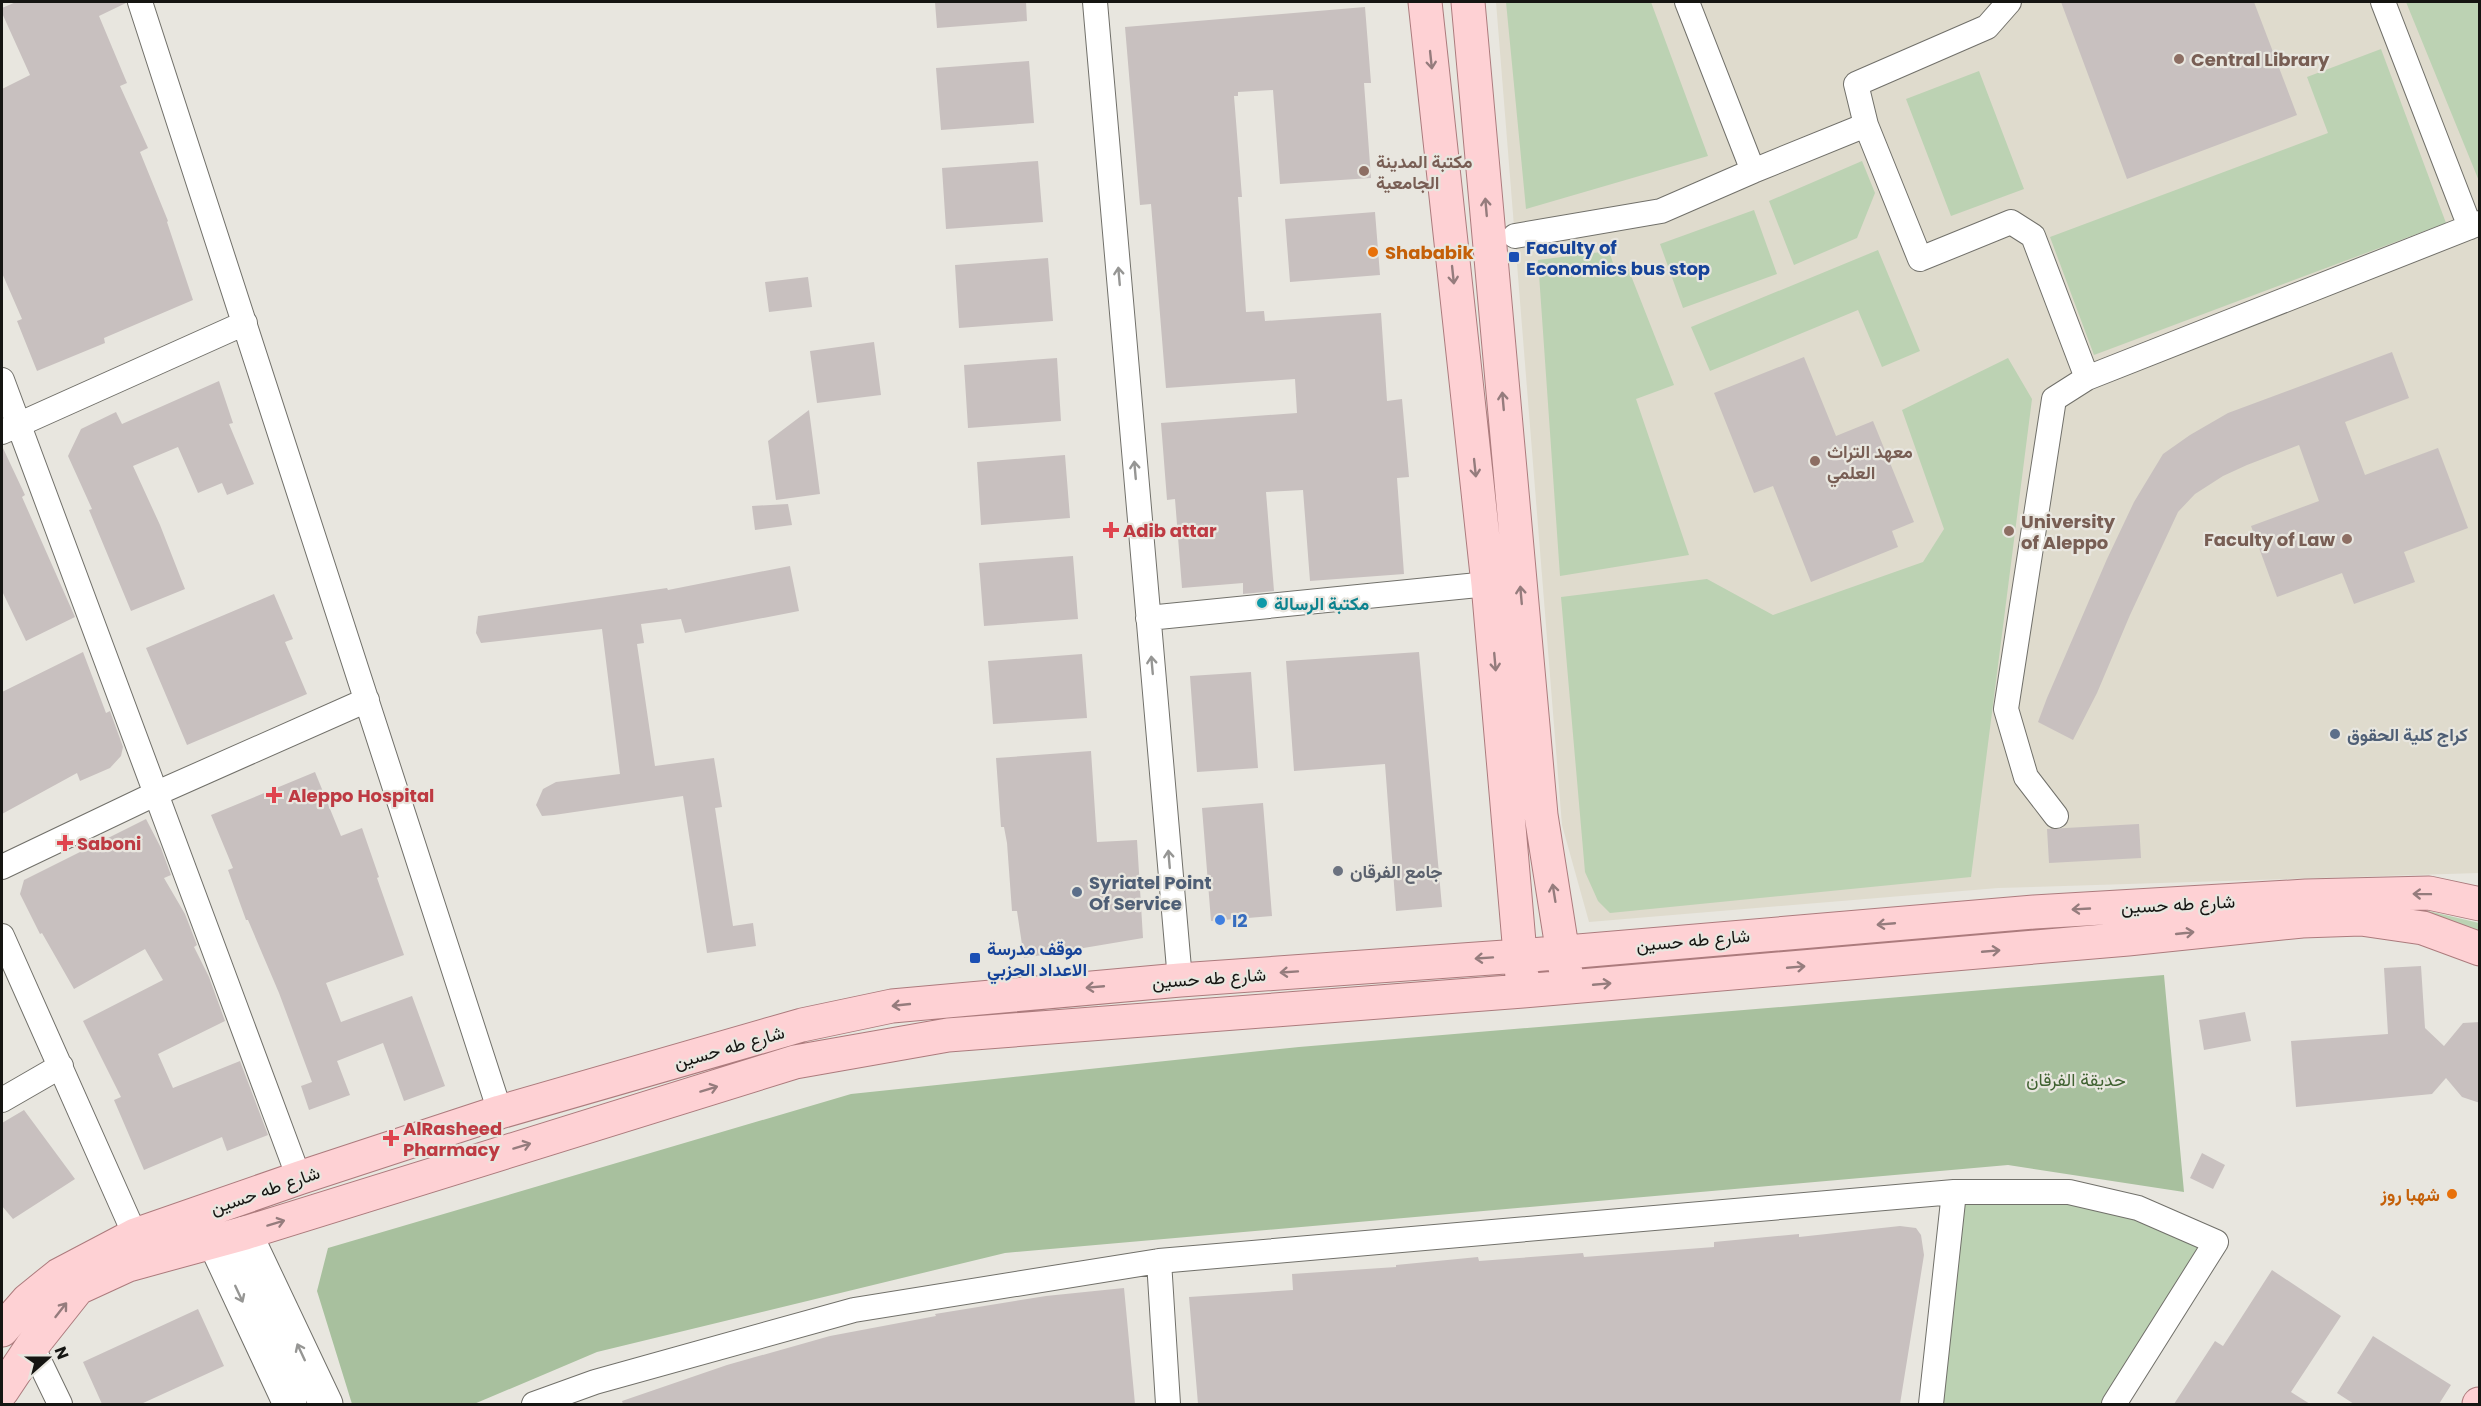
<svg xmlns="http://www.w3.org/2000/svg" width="2481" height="1406" viewBox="0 0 2481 1406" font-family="Poppins,Vazirmatn,sans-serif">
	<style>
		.built { fill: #dfdbcd }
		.green { fill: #bcd2b3 }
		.forest { fill: #a8c09e }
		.building { fill: #c8c0bf }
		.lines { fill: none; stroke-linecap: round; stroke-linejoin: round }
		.street-casing { stroke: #71706a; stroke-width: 26 }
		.secondary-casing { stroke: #71706a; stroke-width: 35 }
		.primary-casing { stroke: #ac7b7d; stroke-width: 35 }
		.street { stroke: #fff; stroke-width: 24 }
		.secondary { stroke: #fff; stroke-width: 33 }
		.primary { stroke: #fed1d4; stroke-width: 33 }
		.oneway { stroke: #957c7d }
		.oneway2 { stroke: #969694 }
		.education-dot { fill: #8d6e63; stroke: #e8e6df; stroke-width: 2 }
		.food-dot { fill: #e8710a; stroke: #e8e6df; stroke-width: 2 }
		.transit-dot { fill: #1a4fb4; stroke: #e8e6df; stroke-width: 2 }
		.health-dot { fill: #e0444e; stroke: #e8e6df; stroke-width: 2 }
		.culture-dot { fill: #0f9aa8; stroke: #e8e6df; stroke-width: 2 }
		.service-dot { fill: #5c6f8a; stroke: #e8e6df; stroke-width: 2 }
		.worship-dot { fill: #6b7280; stroke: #e8e6df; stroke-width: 2 }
		.shop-dot { fill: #3f7fe0; stroke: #e8e6df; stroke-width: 2 }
		.labels { text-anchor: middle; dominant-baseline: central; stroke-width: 4.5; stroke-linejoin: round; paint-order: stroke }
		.education-label { font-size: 18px; font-weight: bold; fill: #785e54; stroke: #e8e6df; text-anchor: start }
		.transit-label { font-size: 18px; font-weight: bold; fill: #164399; stroke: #e8e6df; text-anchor: start }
		.food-label { font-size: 18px; font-weight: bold; fill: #c56008; stroke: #e8e6df; text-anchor: start }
		.health-label { font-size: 18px; font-weight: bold; fill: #be3a42; stroke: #e8e6df; text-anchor: start }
		.culture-label { font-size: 18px; font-weight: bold; fill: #0d838f; stroke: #e8e6df; text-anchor: start }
		.service-label { font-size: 18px; font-weight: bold; fill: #4e5e75; stroke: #e8e6df; text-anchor: start }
		.worship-label { font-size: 18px; font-weight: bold; fill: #5b616d; stroke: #e8e6df; text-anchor: start }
		.street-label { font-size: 18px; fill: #151512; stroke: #e8e6df }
		.shop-label { font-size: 18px; font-weight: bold; fill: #366cbe; stroke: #e8e6df; text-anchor: start }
		.park-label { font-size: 18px; fill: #3f6130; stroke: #e8e6df }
	</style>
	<rect width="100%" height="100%" fill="#e8e6df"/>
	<path class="built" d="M1496,2H2479V873L1998,888L1589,922L1562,825Z"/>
	<path class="green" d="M1506,2H1651L1708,156L1526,209Z
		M2406,2H2479V181Z
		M2381,49L2446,223L2094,355L2050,237L2328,133L2307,77Z
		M1979,71L2024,189L1951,216L1906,99Z
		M1862,161L1875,193L1857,238L1794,265L1769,201Z
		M1754,210L1777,274L1683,308L1660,244Z
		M1878,250L1920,351L1882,367L1858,310L1710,371L1691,327Z
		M1609,251L1616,272L1628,268L1674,385L1636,399L1689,555L1560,576L1538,260Z
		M2008,358L2032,399L1971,877L1610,913L1598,901L1585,872L1561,597L1707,579L1773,615L1923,562L1944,529L1902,410Z
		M2424,910L2479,923V933L2474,930Z
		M1954,1192H2069L2216,1242L2114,1404H1931Z"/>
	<path class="forest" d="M2164,975L2184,1192L2008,1165L1005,1253L597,1352L474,1404H352L317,1291L328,1248L851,1094L1299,1047Z"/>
	<path class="building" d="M16,2H126V3L99,16L127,83L120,86L148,148L140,152L168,221L167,222L193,300L104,338L105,343L37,371L17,321L22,319L2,273V89L30,75L2,13V8Z
		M935,2H1026L1027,21L937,28Z
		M2061,2H2254L2297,115L2127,179Z
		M1365,7L1371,83H1364L1371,178L1280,184L1273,90L1238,92V96H1234L1242,197H1238L1246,312L1264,311L1265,321L1381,313L1387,401L1402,399L1409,477L1397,478L1404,574L1310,581L1303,490L1266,492L1274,591L1243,594V583L1182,588L1175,499L1167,500L1161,423L1297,413L1295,379L1166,388L1151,204L1140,205L1125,27Z
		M1029,61L1034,123L941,130L936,68Z
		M1038,161L1043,222L946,229L942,168Z
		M1375,212L1380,275L1290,282L1285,219Z
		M1048,258L1053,321L959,328L955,265Z
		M808,277L812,307L769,312L765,282Z
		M874,342L881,395L817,403L810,351Z
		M2392,352L2409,398L2345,422L2365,475L2438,448L2468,528L2404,552L2415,582L2354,604L2342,573L2277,597L2251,526L2319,501L2299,445L2247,465L2223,476L2195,494L2178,512L2130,615L2097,693L2073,740L2038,722L2047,698L2107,559L2134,502L2163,454L2190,435L2228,413Z
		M1804,357L1836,436L1873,421L1914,522L1892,531L1898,547L1811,582L1773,486L1754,493L1714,393Z
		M1057,358L1061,421L968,428L964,365Z
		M219,381L233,423L229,424L254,484L227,495L222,483L198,493L178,447L133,466L160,525L185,589L131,611L89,510L92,509L68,456L81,429L116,412L122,424Z
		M809,410L820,494L776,500L768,441Z
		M2,446L25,495L22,497L75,617L26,641L2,591Z
		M1065,455L1070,518L981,525L977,462Z
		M788,504L792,525L755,530L752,506Z
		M1073,556L1078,619L984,626L979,563Z
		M790,566L799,611L685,633L681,619L641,624L644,643L637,644L655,766L714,758L722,807L715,808L733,926L753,923L756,946L707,953L683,796L554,815L542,816L536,805L543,789L556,782L620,774L602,629L481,643L476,633L478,616L667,588L668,590Z
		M274,594L293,639L285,642L307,694L187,745L146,648Z
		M83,652L106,713L110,711L123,747L121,756L110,768L80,781L77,773L2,814V692Z
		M1419,652L1442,907L1396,911L1385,764L1294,771L1286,661Z
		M1082,654L1087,718L993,724L988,661Z
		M1251,672L1258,768L1197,772L1190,676Z
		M1091,751L1097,842L1137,840L1143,938L1024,958L1017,911H1012L1007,843L1004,827H1001L996,758Z
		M315,772L341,836L362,828L379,877L377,878L404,955L326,983L341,1022L412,996L445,1086L404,1101L383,1043L337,1061L350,1095L309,1110L301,1086L312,1082L279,993L248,920H246L228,870L233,868L211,815Z
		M1263,803L1272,916L1211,921L1202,808Z
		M146,819L161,848L171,875L164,878L185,914L197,945L194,947L209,977L225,1021L158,1054L173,1088L240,1061L268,1135L227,1151L222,1137L144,1170L114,1100L121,1097L83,1021L163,980L145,949L74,989L42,933L40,934L20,894L24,880Z
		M2139,824L2141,858L2049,863L2047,829Z
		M2421,966L2425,1028L2444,1046L2463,1023L2480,1022V1103L2462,1097L2446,1078L2432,1094L2296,1107L2291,1041L2388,1034L2384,968Z
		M2245,1012L2251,1041L2204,1050L2199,1020Z
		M24,1110L75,1179L13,1219L2,1206V1123Z
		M2202,1153L2225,1165L2213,1189L2190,1178Z
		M1900,1226L1916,1228L1921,1235L1924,1255L1900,1404H1198L1189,1297L1293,1290L1292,1274L1396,1267V1265L1478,1257L1479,1261L1583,1253L1584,1257L1714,1247V1242L1799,1234V1237Z
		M2272,1270L2341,1316L2291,1392L2310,1404H2174L2215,1341L2223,1346Z
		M1124,1288L1135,1404H623L622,1401L727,1365L830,1336L936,1316L935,1314L1046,1296Z
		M198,1309L224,1366L141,1404H102L83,1362Z
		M2373,1336L2451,1385L2439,1404H2354L2337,1393Z"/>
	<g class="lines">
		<g class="street-casing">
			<path id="street" d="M140,2L500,1112
				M1095,2L1180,980
				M2383,2L2470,227
				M1866,125L1856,84L1987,27L2009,2
				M1753,171L1866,125L1920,259L2011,222L2033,236L2087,378L2480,223
				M1515,236L1661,211L1753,171L1687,2
				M2,380L299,1178
				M2,432L245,323
				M1148,618L1488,584
				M2056,816L2026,777L2006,709L2054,399L2087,378
				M2,867L155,794L367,700
				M2,936L135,1235
				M2,1100L61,1066
				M1159,1261L1168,1404
				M32,1346L60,1404
				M534,1404L595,1382L854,1310L1159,1261L1954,1192H2069L2138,1208L2216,1242L2114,1404
				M1931,1404L1954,1192"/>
		</g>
		<g class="secondary-casing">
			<path id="secondary" d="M245,1233L326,1404
				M214,1241L290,1404"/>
		</g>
		<g class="primary-casing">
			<path id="primary" d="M1425,2L1488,584L1522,977
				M1468,2L1541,815L1566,973
				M2,1330L28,1300L59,1275L135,1235L299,1178L500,1112L802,1025L892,1006L1180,980L1519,956L2034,912L2306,896L2429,893L2480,904
				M2,1391L32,1346L78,1288L128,1265L245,1233L795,1062L948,1035L1523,991L2128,939L2302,921L2361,919L2423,928L2480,949
				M2479,1404H2480"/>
		</g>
		<use href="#street" class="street"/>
		<use href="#secondary" class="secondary"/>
		<use href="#primary" class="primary"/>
	</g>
	<defs><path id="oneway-shaft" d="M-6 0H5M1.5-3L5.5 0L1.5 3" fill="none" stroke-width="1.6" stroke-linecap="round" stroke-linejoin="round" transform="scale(1.5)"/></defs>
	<g class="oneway">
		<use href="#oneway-shaft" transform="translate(1431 60) rotate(84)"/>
		<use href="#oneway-shaft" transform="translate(1486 207) rotate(-95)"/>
		<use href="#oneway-shaft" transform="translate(1453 275) rotate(84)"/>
		<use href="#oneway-shaft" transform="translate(1503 401) rotate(-95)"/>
		<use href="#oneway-shaft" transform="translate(1475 468) rotate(84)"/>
		<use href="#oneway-shaft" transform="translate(1521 595) rotate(-95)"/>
		<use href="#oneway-shaft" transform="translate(1495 662) rotate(85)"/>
		<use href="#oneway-shaft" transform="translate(1554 893) rotate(-99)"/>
		<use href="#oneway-shaft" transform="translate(2422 894) rotate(-179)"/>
		<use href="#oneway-shaft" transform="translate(2081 909) rotate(177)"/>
		<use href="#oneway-shaft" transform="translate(1886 924) rotate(175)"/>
		<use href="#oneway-shaft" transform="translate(2185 933) rotate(-6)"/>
		<use href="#oneway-shaft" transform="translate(1991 951) rotate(-5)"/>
		<use href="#oneway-shaft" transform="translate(1484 958) rotate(176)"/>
		<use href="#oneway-shaft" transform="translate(1796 967) rotate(-5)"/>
		<use href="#oneway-shaft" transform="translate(1289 972) rotate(176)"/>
		<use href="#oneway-shaft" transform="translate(1602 984) rotate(-5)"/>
		<use href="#oneway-shaft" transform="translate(1095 987) rotate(175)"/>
		<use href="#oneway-shaft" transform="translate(901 1005) rotate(174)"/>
		<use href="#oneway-shaft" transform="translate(709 1089) rotate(-17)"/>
		<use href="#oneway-shaft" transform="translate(522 1146) rotate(-17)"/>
		<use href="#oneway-shaft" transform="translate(276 1223) rotate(-17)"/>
		<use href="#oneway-shaft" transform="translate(61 1310) rotate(-52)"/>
	</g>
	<g class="oneway2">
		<use href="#oneway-shaft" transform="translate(1119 276) rotate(-95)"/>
		<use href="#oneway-shaft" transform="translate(1135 470) rotate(-95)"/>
		<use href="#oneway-shaft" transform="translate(1152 665) rotate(-95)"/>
		<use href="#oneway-shaft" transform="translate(1169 859) rotate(-95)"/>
		<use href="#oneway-shaft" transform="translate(239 1294) rotate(65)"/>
		<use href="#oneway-shaft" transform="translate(301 1352) rotate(-115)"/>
	</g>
	<g class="education-dot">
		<circle cx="2179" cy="59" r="6"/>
		<circle cx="1364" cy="171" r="6"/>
		<circle cx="1815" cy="461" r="6"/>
		<circle cx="2009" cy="531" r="6"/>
		<circle cx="2347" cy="539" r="6"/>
	</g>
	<g class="food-dot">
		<circle cx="1373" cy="252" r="6"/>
		<circle cx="2452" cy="1194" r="6"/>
	</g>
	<g class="transit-dot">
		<rect x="1508" y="251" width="12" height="12" rx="3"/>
		<rect x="969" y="952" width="12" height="12" rx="3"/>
	</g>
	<g class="health-dot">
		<path d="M1108 521h6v6h6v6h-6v6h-6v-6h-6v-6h6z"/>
		<path d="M271 786h6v6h6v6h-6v6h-6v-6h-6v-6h6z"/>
		<path d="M62 834h6v6h6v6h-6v6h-6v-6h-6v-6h6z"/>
		<path d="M388 1129h6v6h6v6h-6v6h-6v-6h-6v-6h6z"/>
	</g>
	<circle class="culture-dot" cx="1262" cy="603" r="6"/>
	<g class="service-dot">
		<circle cx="2335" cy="734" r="6"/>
		<circle cx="1077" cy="892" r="6"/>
	</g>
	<circle class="worship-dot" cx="1338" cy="871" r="6"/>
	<circle class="shop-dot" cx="1220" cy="920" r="6"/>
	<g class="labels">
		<g class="education-label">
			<text x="2191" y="59">Central Library</text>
			<text x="1376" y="161">مكتبة المدينة<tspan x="1376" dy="21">الجامعية</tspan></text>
			<text x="1827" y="451">معهد التراث<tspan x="1827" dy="21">العلمي</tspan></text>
			<text x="2021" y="521">University<tspan x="2021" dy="21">of Aleppo</tspan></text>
			<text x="2335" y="539" text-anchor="end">Faculty of Law</text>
		</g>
		<g class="transit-label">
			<text x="1526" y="247">Faculty of<tspan x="1526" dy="21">Economics bus stop</tspan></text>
			<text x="987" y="948">موقف مدرسة<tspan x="987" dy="21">الاعداد الحزبي</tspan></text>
		</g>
		<g class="food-label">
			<text x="1385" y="252">Shababik</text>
			<text x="2440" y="1194" text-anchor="end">شهبا روز</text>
		</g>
		<g class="health-label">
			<text x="1123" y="530">Adib attar</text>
			<text x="288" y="795">Aleppo Hospital</text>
			<text x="77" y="843">Saboni</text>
			<text x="403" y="1128">AlRasheed<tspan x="403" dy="21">Pharmacy</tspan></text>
		</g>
		<g class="culture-label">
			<text x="1274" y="603">مكتبة الرسالة</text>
		</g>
		<g class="service-label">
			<text x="2347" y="734">كراج كلية الحقوق</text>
			<text x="1089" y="882">Syriatel Point<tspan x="1089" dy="21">Of Service</tspan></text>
		</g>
		<g class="worship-label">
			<text x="1350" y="871">جامع الفرقان</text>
		</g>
		<g class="street-label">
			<text transform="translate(2178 904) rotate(-3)">شارع طه حسين</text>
			<text transform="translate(1693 940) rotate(-5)">شارع طه حسين</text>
			<text transform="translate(1209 978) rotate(-4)">شارع طه حسين</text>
			<text transform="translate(729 1047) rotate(-16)">شارع طه حسين</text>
			<text transform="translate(265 1190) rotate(-19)">شارع طه حسين</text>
		</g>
		<g class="shop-label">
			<text x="1232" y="920">I2</text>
		</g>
		<g class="park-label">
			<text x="2076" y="1079">حديقة الفرقان</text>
		</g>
	</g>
	<rect width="2481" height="1406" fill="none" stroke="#151512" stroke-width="6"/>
	<g transform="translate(48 1358) rotate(69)" stroke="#e8e6df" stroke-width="4.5" paint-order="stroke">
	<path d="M0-4.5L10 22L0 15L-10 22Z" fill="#151512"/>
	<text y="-9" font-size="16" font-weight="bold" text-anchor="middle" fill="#151512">N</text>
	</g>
</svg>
